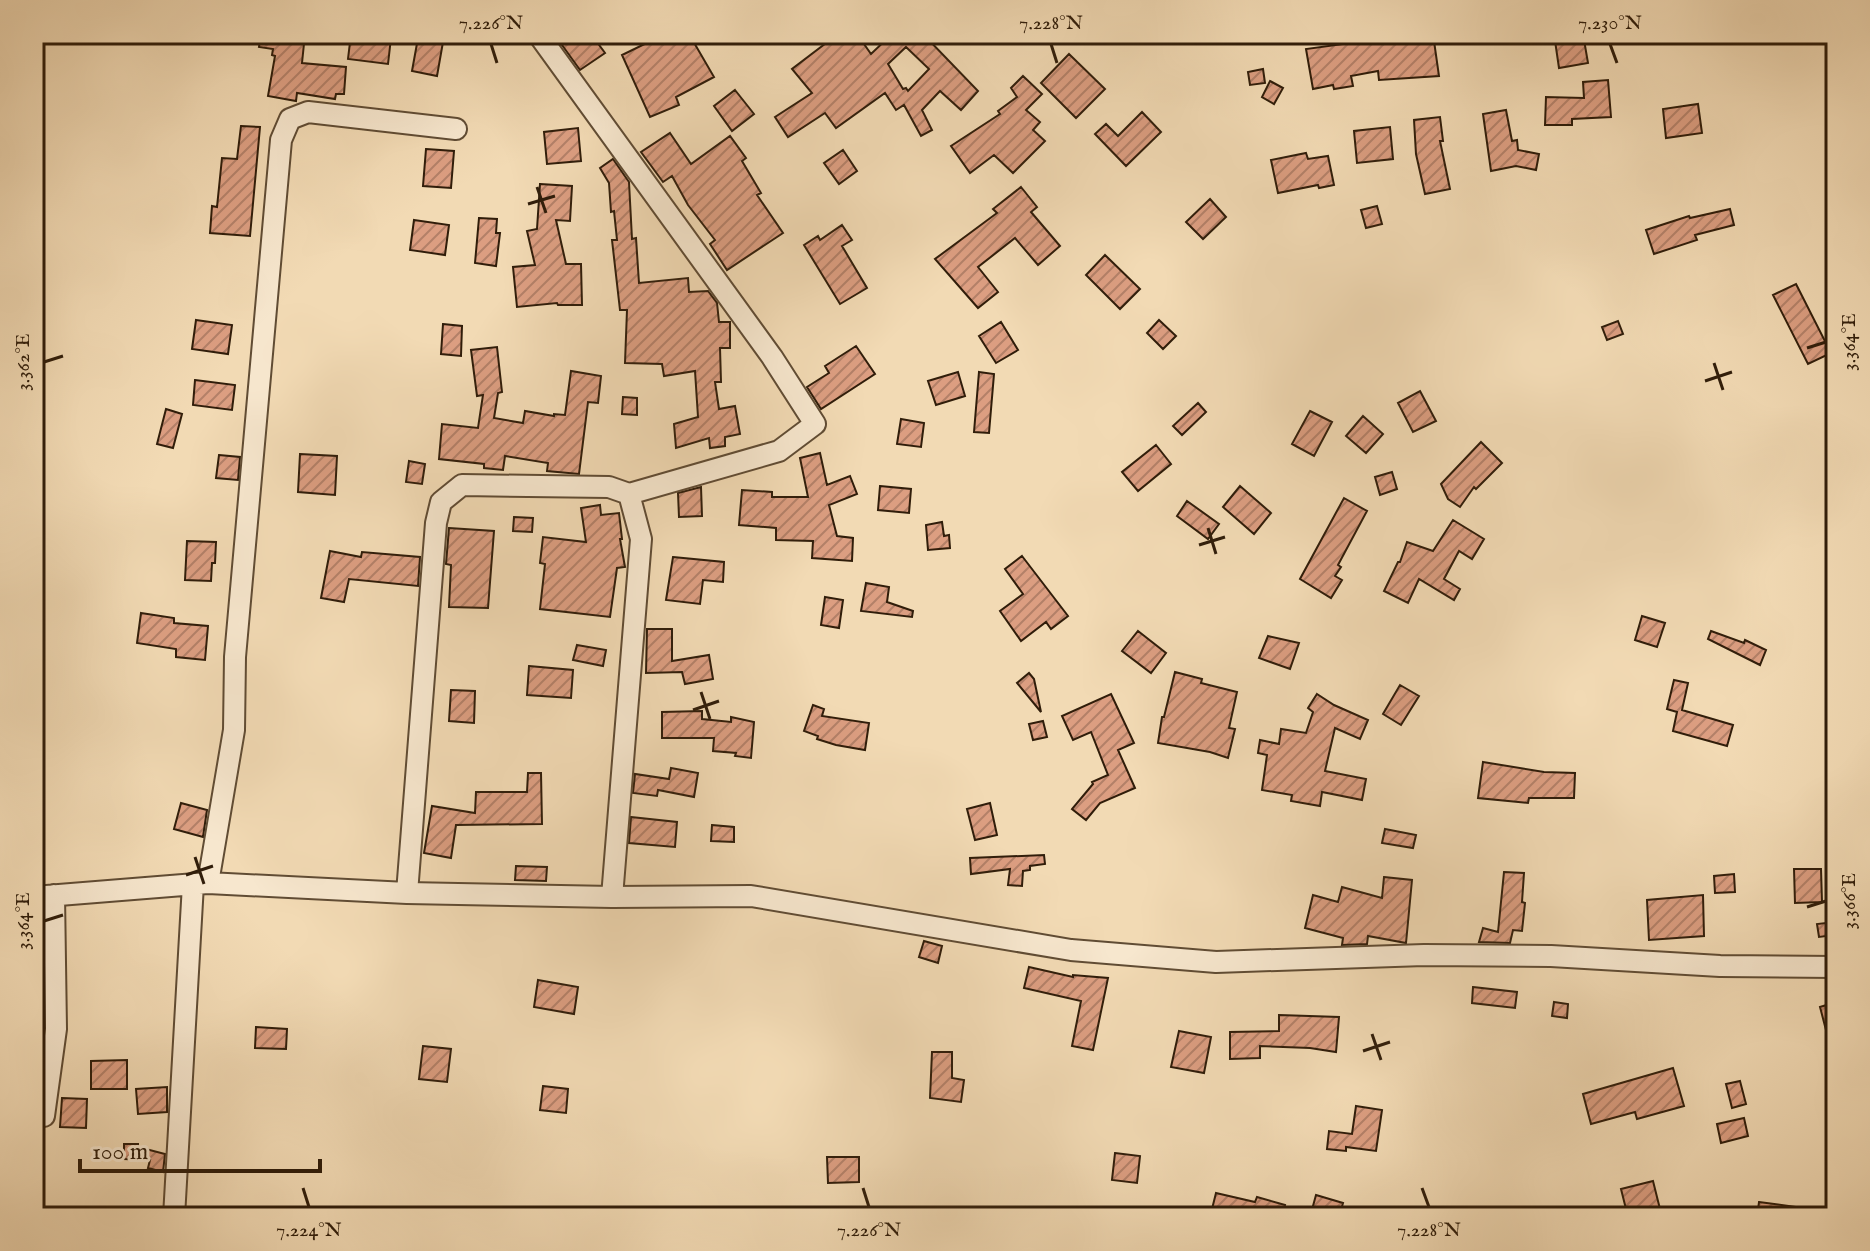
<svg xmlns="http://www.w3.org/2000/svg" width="1870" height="1251" viewBox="0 0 1870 1251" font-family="'IM FELL English',serif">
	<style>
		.building { fill: url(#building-hatch); stroke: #301d0a; stroke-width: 2; fill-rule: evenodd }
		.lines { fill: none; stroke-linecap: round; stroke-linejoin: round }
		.minor-casing { stroke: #604c34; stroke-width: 24 }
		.minor { stroke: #f7e7ce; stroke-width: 20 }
		.ticks { fill: none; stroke: #301d0a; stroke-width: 3 }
		.neatline { fill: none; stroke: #301d0a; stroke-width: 3 }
		.ticks-label { font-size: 20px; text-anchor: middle; fill: #301d0a }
	</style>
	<defs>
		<pattern id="building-hatch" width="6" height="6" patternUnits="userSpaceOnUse" patternTransform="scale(2)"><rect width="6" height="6" fill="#dc9e81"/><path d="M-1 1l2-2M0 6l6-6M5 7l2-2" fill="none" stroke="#b38068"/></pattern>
	</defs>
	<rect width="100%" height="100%" fill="#f2dab4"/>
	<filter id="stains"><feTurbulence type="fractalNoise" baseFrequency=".0025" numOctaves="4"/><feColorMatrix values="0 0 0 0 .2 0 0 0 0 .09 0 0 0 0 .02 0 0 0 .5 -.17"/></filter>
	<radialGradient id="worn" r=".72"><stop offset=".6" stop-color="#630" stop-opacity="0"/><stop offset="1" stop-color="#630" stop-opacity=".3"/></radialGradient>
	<path class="building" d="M261,34H305L302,63L346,67L344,94H336L335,99L297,93L296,101L268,96L275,56L272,55L273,49L259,47Z
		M351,34L391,38L388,64L348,59Z
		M576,34H591L605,53L580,70L562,45Z
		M655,34H689L714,77L676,97L679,105L650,117L622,55L657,38Z
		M838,34H857L871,54L892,34H923L978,91L961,110L940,91L922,110L932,130L921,136L904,105L896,110L885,93L836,128L825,113L788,137L775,117L812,93L792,69ZM906,47L929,69L908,91L906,88L903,89L888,64Z
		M1367,34H1392V40L1433,34L1439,76L1379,80L1378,71L1351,76L1353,86L1334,89L1333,85L1313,89L1306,49L1351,43L1350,37Z
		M1554,34H1583L1588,63L1559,68Z
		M418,38L443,42L437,76L412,71Z
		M1069,54L1105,89L1076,118L1041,83Z
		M1263,69L1265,83L1250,85L1248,72Z
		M1023,76L1042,94L1026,110L1040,122L1033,130L1045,141L1013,173L994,155L970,173L951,146L1000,114L998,111L1017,97L1011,88Z
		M1608,80L1611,117L1572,119V125H1545L1546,97L1584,98L1583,82Z
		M1270,81L1283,88L1274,104L1262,97Z
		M735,90L754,114L732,131L714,106Z
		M1698,104L1702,133L1666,138L1663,109Z
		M1506,110L1512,141L1517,140L1518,150L1539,154L1536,170L1516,166L1491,171L1483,114Z
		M1142,112L1161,132L1126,166L1095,134L1106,124L1118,136Z
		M1440,117L1443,141H1440L1450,189L1425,194L1416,154L1414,120Z
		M241,126L260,127L250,236L210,233L212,206L217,207L222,158L237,159Z
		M1390,127L1393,159L1357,163L1354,131Z
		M578,128L581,161L547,164L544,132Z
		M670,133L691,164L730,136L746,158L742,161L761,193L757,195L783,233L727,270L710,244L715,240L688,205L672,176L663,182L641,152Z
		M426,149L454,151L451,188L423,186Z
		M843,150L857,171L839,184L824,163Z
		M1306,153L1308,159L1328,156L1334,185L1319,188L1318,185L1278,193L1271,160Z
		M613,159L629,182L632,239L636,238L639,283L688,278L689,292L708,291L717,303L719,322H730V348H720L721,382H715L719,409L735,406L740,434L725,437V446L710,448L709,438L676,448L674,424L698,417L695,371L664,376L662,364L625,363L627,310H620L612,240H617L614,211L611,212L609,183L600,168Z
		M540,184L572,186L570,221L556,220L566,264H581L582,305H558L557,303L517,307L513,267L535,265L527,231L537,229Z
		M1021,187L1037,207L1031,212L1060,246L1038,265L1015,238L978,267L998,292L978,308L935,259L997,213L993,209Z
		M1210,199L1226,217L1203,239L1186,222Z
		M1377,206L1382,224L1366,228L1361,210Z
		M1730,209L1734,225L1695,235L1697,240L1654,254L1646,230L1689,216L1690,218Z
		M479,218L497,219L496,233H500L496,266L475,263Z
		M414,220L449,225L445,255L410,250Z
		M842,225L852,240L842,246L867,288L840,304L804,245L818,236L820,240Z
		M1105,255L1140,289L1120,309L1086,275Z
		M1796,284L1831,353L1808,364L1773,295Z
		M196,320L232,325L228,354L192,349Z
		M1159,320L1176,336L1163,349L1147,333Z
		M1618,321L1623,334L1607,340L1602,327Z
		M1001,322L1018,350L996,363L979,336Z
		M443,324L462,326L461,356L441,354Z
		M856,346L875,374L821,409L807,387L829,373L825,366Z
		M497,347L502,392L498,393L494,418L523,423L525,411L554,416V414L565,415L571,371L601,376L598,403L588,402L579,474L547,471L548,463L505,456L503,470L484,468V464L439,459L442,424L478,428L483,395L477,396L471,350Z
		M958,372L965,396L936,405L928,381Z
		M979,372L994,374L989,433L974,432Z
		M195,380L235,385L232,410L193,405Z
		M1420,391L1436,421L1413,432L1398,403Z
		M623,397L637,398V415L622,414Z
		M1198,403L1206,412L1182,435L1173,426Z
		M166,409L182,414L173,448L157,444Z
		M1310,411L1332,422L1314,456L1292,444Z
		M1363,416L1383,434L1366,453L1346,436Z
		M901,419L924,423L921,447L897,444Z
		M1481,442L1502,463L1476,489L1474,487L1460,507L1448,499L1441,484Z
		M1156,445L1171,464L1138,491L1122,472Z
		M820,453L827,485L850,476L857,494L829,505L837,536L853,538L852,561L812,558L813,541L776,540V528L739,525L742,490L772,492V497H808L800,458Z
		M300,454L337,456L335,495L298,492Z
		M219,455L240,457L238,480L216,478Z
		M409,461L425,464L422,484L406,482Z
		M1392,472L1397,489L1380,495L1375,477Z
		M880,486L911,489L909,513L878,510Z
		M1240,486L1271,513L1254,534L1223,507Z
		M701,487L702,516L679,517L678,493Z
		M1344,498L1367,511L1338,565L1341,567L1335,576L1342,580L1331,598L1300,579Z
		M1187,501L1219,524L1208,539L1177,516Z
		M600,505L601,515L619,513L622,539H620L625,567L617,568L610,617L540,609L545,564L540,563L543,537L586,542L581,508Z
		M514,517L533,518L532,532L513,531Z
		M1453,520L1484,539L1472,559L1459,551L1444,579L1460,589L1454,600L1419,579L1408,603L1384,591L1398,562H1400L1407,542L1433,551Z
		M942,522L944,536L949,535L950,548L928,550L926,525Z
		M449,528L494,531L488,608L449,607L451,565L446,564Z
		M187,541L216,542L215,563H212L211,581L185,580Z
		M330,551L361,557L362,552L420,557L418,586L349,579L344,602L321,598Z
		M1022,556L1068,616L1051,629L1046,622L1021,641L1000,611L1023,594L1005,569Z
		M673,557L724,562L723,582L703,580L700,604L666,600Z
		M866,583L889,587L887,602L913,611L912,617L861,611Z
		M825,597L843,600L839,628L821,625Z
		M141,613L174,618V623L208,626L205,660L176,657V649L137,643Z
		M1642,616L1665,623L1657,647L1635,640Z
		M647,629H672V661L709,655L713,679L685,684L682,672L646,673Z
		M1138,631L1166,653L1151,673L1122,651Z
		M1711,631L1744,643L1745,640L1766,650L1760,665L1708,639Z
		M1268,636L1299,643L1290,669L1259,658Z
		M577,645L606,650L603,666L573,660Z
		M529,666L573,670L571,698L527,695Z
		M1175,672L1202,679L1201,683L1237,692L1229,728L1235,729L1228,758L1210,752L1158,743L1162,717H1164Z
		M1029,673L1034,679L1041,712L1017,683Z
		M1674,680L1688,683L1682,710L1733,725L1727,746L1673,731L1677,712L1667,709Z
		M1400,685L1419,696L1401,725L1383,714Z
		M451,690L475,691L474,723L449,721Z
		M1111,694L1134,743L1118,750L1135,788L1100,803L1086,820L1072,809L1093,784L1092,782L1108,775L1091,732L1073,740L1062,716Z
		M1317,694L1334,705L1368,720L1360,739L1335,728L1325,771L1366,779L1362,800L1322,792L1320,806L1291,801L1292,795L1262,790L1267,755L1258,753L1260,740L1279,744L1281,729L1306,733L1313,712L1308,708Z
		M813,705L824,709L822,716L869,723L865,750L836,745L817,739L818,736L804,731Z
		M702,711V719L731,722V717L754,722L751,758L735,756L736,753L713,751L714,738H662V712Z
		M1043,721L1047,737L1033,740L1029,724Z
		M1483,762L1544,772L1575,773L1574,798H1529L1528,803L1478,798Z
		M671,768L698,773L694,797L658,790L657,796L633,793L635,774L669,779Z
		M528,773H541L542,824L456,825L451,858L424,853L432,806L475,813L476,792H527Z
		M181,803L207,810L203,837L174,829Z
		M990,803L997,835L975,840L967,809Z
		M631,817L677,822L675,847L629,843Z
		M712,825L734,827V842L711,841Z
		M1385,829L1416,835L1413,848L1382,843Z
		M1044,855L1045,864L1030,866V870L1023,871L1022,886L1008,885L1010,869L971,874L970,858Z
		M516,866L547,867L546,881L515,880Z
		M1794,869H1821L1822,902L1795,903Z
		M1504,872L1524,873L1522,902L1525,903L1522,931L1513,930L1510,943L1479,942L1483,928L1498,932Z
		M1734,874L1735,892L1715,893L1714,876Z
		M1384,877L1412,880L1406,943L1368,936L1367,944L1342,945L1343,938L1305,928L1313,895L1338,902L1342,887L1382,898Z
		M1703,895L1704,936L1649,940L1647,900Z
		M1834,922L1835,935L1819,937L1817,924Z
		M924,941L942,946L938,963L919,957Z
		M1029,967L1073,977V975L1108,978L1093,1050L1072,1046L1081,1001L1024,988Z
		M538,980L578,987L574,1014L534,1007Z
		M1473,987L1517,992L1515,1008L1472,1003Z
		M1554,1002L1568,1004L1567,1018L1552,1016Z
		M1836,1002V1052L1832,1053L1820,1007Z
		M1279,1015L1339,1017L1336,1052L1310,1048L1260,1046V1058L1230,1059V1032L1279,1031Z
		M256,1027L287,1029L286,1049L255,1048Z
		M1179,1031L1211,1037L1204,1073L1171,1067Z
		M423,1046L451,1049L447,1082L419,1079Z
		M932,1052H952V1078L964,1080L961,1102L930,1098Z
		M127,1060V1089H91V1061Z
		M1673,1068L1684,1106L1637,1119L1635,1112L1591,1124L1583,1094Z
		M1740,1081L1746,1104L1732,1108L1726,1084Z
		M543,1086L568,1089L566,1113L540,1110Z
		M167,1087V1112L138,1114L136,1089Z
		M62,1098L87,1099L86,1128L60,1127Z
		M1356,1106L1382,1110L1376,1151L1346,1147V1151L1327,1149L1329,1131L1352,1134Z
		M1744,1118L1748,1136L1721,1143L1717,1124Z
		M124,1144H138V1147L165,1154L163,1172L148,1168L150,1160L124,1159Z
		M1115,1153L1140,1156L1137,1183L1112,1180Z
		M827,1157H859V1182L828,1183Z
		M1653,1181L1662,1217H1628L1621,1189Z
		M1216,1193L1255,1202L1257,1197L1285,1205L1282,1217H1210Z
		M1316,1195L1343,1203L1339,1217H1310Z
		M1759,1202L1811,1209L1810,1217H1757Z"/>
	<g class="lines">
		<g class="minor-casing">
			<path id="minor" d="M538,34L772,357L815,424L779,451L629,494
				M208,883L234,730L235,657L281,140L290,119L308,112L456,129
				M407,893L436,523L441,502L462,485L609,487L629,494L641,539L612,897
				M34,897L208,883L407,893L612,897L751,896L1071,950L1216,962L1424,955L1551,956L1720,966L1836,967
				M44,1116L56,1029L54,895
				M174,1217L193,884"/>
		</g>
		<use href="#minor" class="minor"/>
	</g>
	<path class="ticks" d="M491,44L497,63M1051,44L1057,63M1610,44L1617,63M537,187L546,213M528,204L555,196M1807,348L1826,342M44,362L63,356M1714,363L1723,390M1705,381L1732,372M1208,528L1216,554M1199,545L1225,537M701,692L710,719M693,710L719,701M195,857L204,884M186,875L213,866M1807,907L1826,901M44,921L63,915M1372,1034L1381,1060M1363,1051L1390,1042M303,1188L309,1207M863,1188L869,1207M1422,1188L1429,1207"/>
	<rect width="1870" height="1251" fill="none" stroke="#f2dab4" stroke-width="88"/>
	<path d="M80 1159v12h240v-12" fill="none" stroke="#301d0a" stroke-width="4"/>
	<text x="92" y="1159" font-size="24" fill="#301d0a" stroke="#f7e7ce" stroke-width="6" paint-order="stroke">100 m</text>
	<rect x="44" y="44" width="1782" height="1163" class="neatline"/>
	<g class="ticks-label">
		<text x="491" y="29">7.226°N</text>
		<text x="1051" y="29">7.228°N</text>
		<text x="1610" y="29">7.230°N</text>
		<text transform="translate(1848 342) rotate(-90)" y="7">3.364°E</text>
		<text transform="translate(22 362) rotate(-90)" y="7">3.362°E</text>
		<text transform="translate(1848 901) rotate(-90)" y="7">3.366°E</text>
		<text transform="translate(22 921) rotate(-90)" y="7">3.364°E</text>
		<text x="309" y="1236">7.224°N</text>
		<text x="869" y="1236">7.226°N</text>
		<text x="1429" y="1236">7.228°N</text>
	</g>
	<rect width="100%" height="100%" filter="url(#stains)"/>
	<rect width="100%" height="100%" fill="url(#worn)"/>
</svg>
